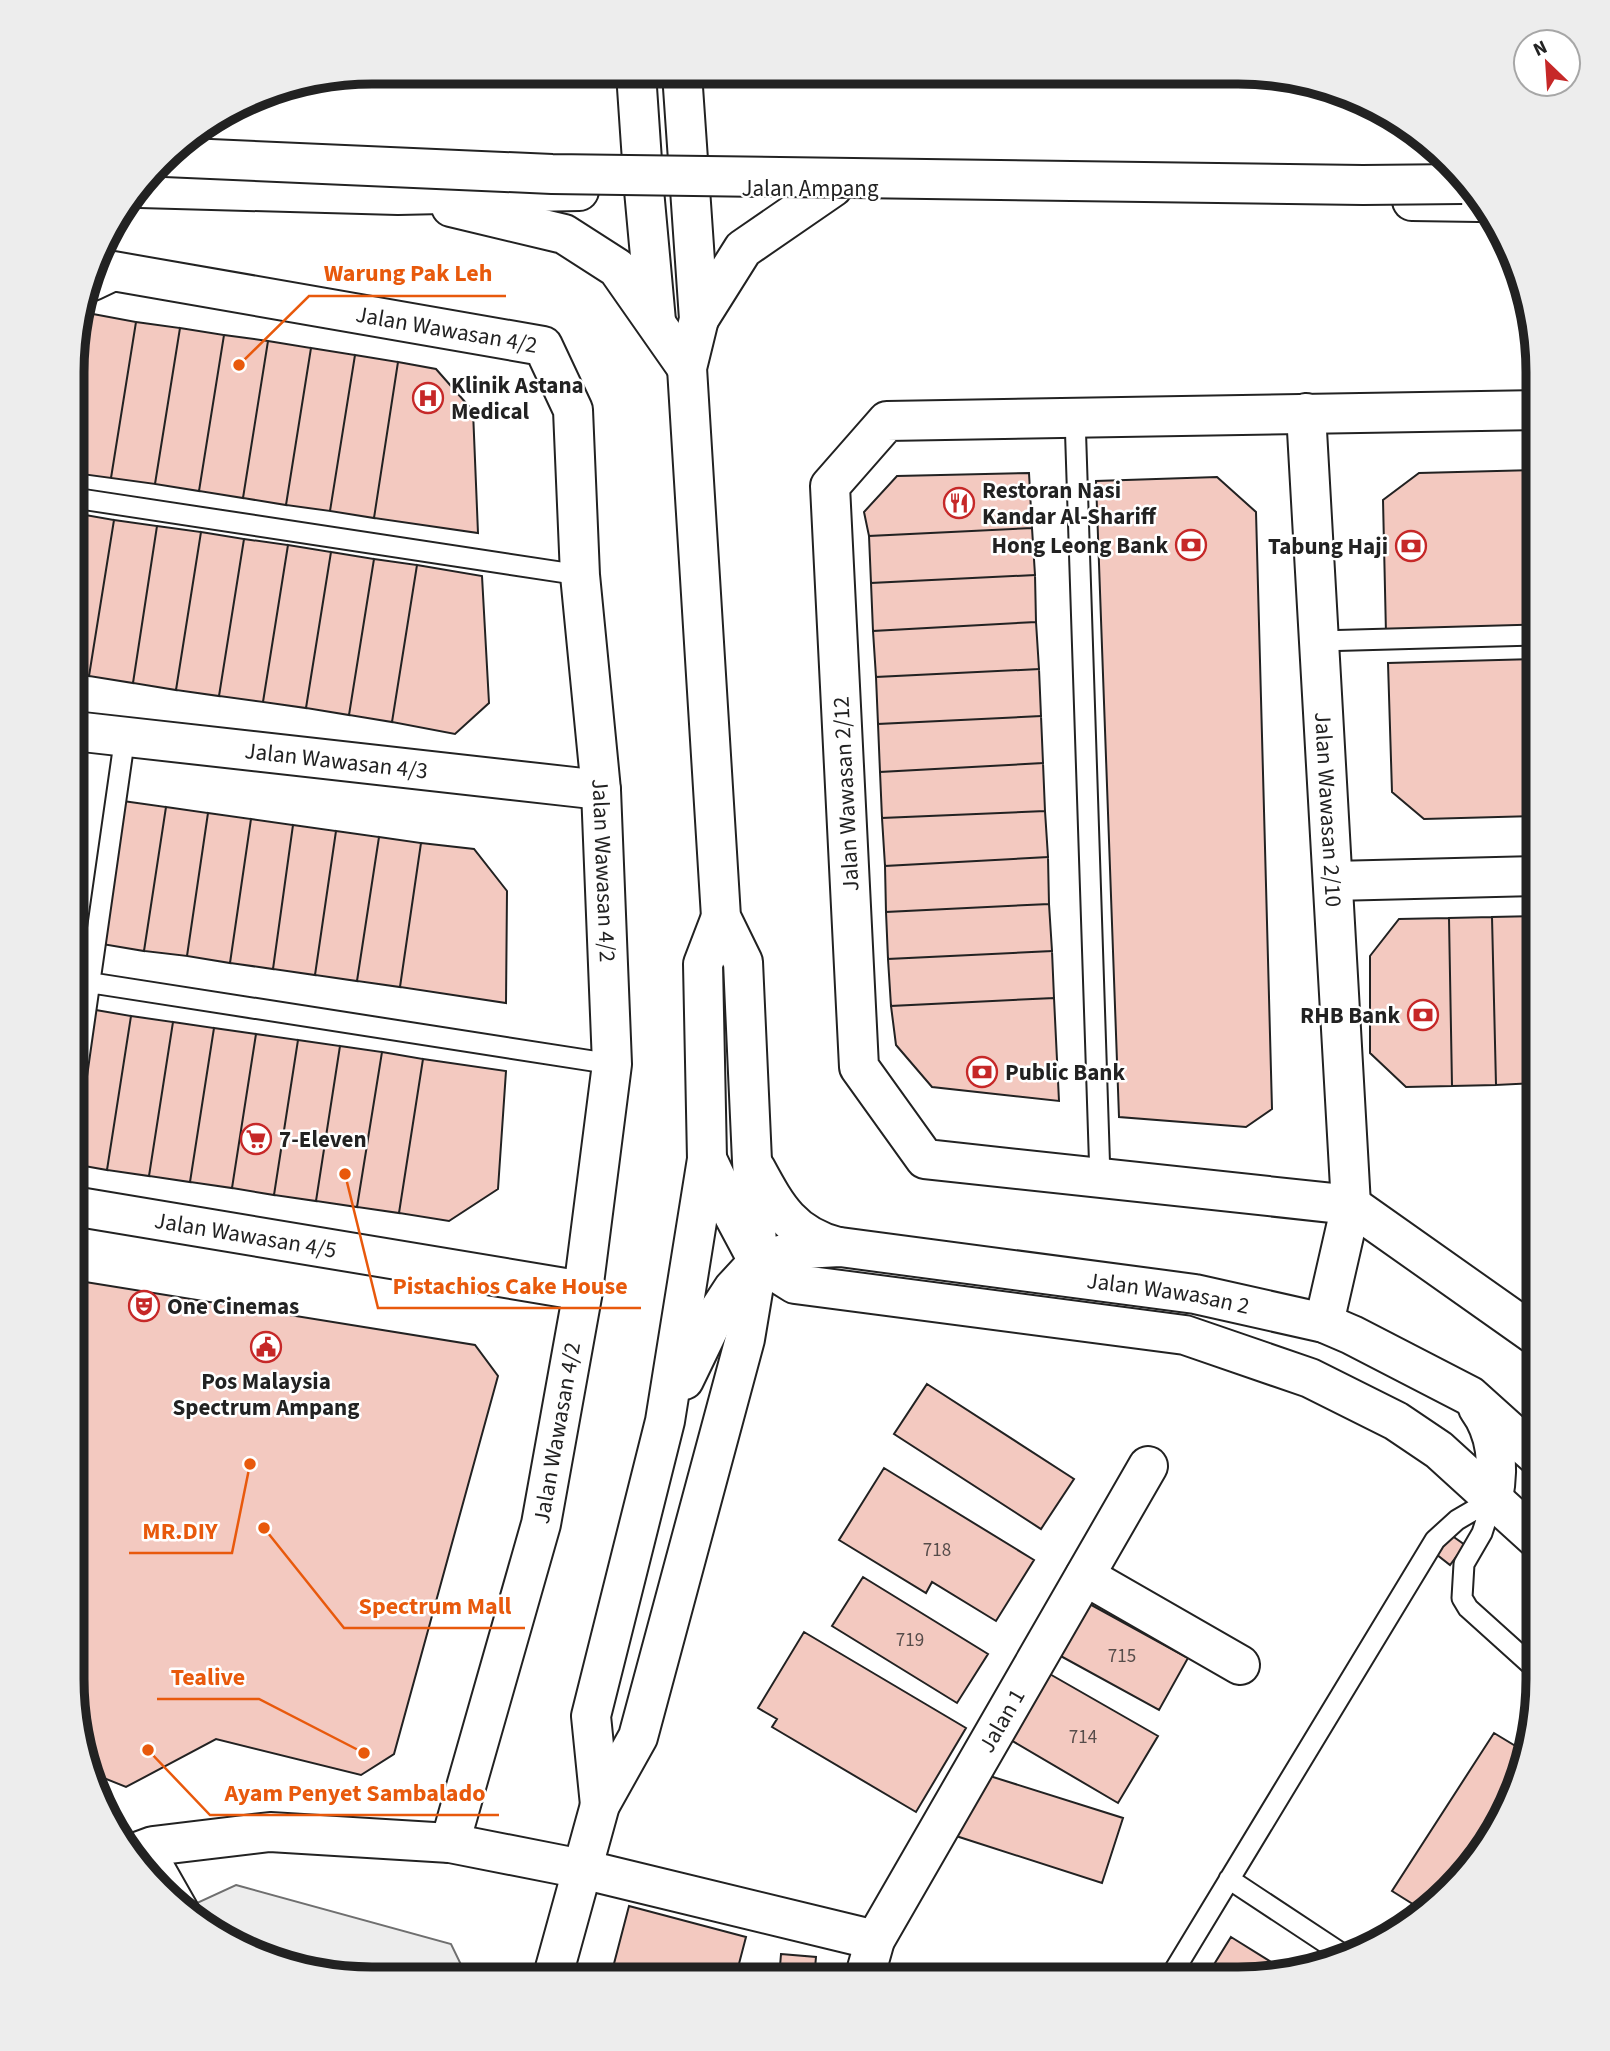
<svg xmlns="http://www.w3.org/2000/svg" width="1610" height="2051" viewBox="0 0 1610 2051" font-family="'Source Sans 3',sans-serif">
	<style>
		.parking { fill: #ededed; stroke: #6f6f6f; stroke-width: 2 }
		.building { fill: #f3c9c0; stroke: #222; stroke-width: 2 }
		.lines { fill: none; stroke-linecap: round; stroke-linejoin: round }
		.lane-casing { stroke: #222; stroke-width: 23 }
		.street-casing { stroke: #222; stroke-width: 42 }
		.secondary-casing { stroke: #222; stroke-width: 42 }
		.lane { stroke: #fff; stroke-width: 19 }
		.street { stroke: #fff; stroke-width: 38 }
		.secondary { stroke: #fff; stroke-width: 38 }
		.highway-bridge-casing { stroke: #222; stroke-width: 42; stroke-linecap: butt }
		.highway-bridge { stroke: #fff; stroke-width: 38 }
		.labels { text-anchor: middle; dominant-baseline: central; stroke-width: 5; stroke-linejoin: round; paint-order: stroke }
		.number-label { font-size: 19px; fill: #564c4a }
		.street-label { font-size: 23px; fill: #222; stroke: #fff }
		.poi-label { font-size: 23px; font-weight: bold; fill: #222; stroke: #fff; text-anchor: start }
		.rim { fill: none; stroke: #222; stroke-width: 9 }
		.leader { fill: none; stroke: #e8590c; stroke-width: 2.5 }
		.callout-dot { fill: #e8590c; stroke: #fff; stroke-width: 2.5 }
		.callout-label { font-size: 24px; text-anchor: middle; font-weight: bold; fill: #e8590c; stroke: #fff; stroke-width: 5; stroke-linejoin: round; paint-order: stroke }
	</style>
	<rect width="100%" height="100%" fill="#fff"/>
	<path class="parking" d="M236,1885L451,1944L468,1979H352L276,1963L206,1929L186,1908Z"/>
	<path class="building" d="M93,314L136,322L111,478L74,473V333L77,325Z
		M136,322L180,328L155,484L111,478Z
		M180,328L224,335L199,491L155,484Z
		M224,335L268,341L243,498L199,491Z
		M268,341L311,348L286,505L243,498Z
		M311,348L355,355L330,511L286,505Z
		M355,355L398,362L374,518L330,511Z
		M398,362L436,369L473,411L478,533L374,518Z
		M1538,470V630L1386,634L1383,500L1419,473Z
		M1029,473L1032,528L869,536L864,512L897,476Z
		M1217,477L1256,512L1272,1109L1246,1127L1119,1117L1096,481Z
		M74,513L114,520L89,676L74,673Z
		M114,520L157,526L133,683L89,676Z
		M157,526L201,532L176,690L133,683Z
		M1032,528L1035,575L871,583L869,536Z
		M201,532L244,539L219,696L176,690Z
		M244,539L288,545L263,702L219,696Z
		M288,545L331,552L306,708L263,702Z
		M331,552L374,559L349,715L306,708Z
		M374,559L417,565L392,722L349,715Z
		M417,565L482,576L489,703L455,734L392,722Z
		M1035,575L1036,622L873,631L871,583Z
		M1036,622L1039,669L876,677L873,631Z
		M1538,659V816L1424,819L1392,792L1388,663Z
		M1039,669L1041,716L878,724L876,677Z
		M1041,716L1043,763L880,772L878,724Z
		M1043,763L1045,811L882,818L880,772Z
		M123,801L166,807L144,951L102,944Z
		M166,807L208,813L187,956L144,951Z
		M1045,811L1048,857L885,866L882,818Z
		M208,813L251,819L230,963L187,956Z
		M251,819L293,825L273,969L230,963Z
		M293,825L336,831L315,975L273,969Z
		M336,831L379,837L357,981L315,975Z
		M379,837L421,843L400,987L357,981Z
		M421,843L474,849L507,891L506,1003L400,987Z
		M1048,857L1049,904L886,912L885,866Z
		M1049,904L1052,951L888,959L886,912Z
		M1536,916L1538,1083L1496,1085L1492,917Z
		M1536,916H1538V999Z
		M1492,917L1496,1085L1452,1086L1449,918Z
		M1449,918L1452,1086L1406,1087L1370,1053V956L1399,919Z
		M1052,951L1054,998L891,1006L888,959Z
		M1054,998L1059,1101L932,1087L896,1045L891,1006Z
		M90,1009L131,1016L107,1170L73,1164V1117Z
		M131,1016L173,1022L149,1176L107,1170Z
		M173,1022L214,1028L190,1182L149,1176Z
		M214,1028L256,1034L232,1188L190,1182Z
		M256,1034L298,1040L274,1195L232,1188Z
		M298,1040L340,1046L316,1201L274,1195Z
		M340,1046L382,1052L357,1207L316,1201Z
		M382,1052L423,1059L399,1213L357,1207Z
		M423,1059L506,1071L498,1189L449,1221L399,1213Z
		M73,1280L475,1345L498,1376L394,1754L361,1775L216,1739L126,1787L89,1772L82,1756L72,1679Z
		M927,1384L1074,1479L1041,1529L894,1434Z
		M884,1468L1034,1560L996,1621L932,1582L926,1593L839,1540Z
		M1451,1535L1465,1545L1450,1565L1436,1554Z
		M863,1577L988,1654L957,1703L832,1626Z
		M1086,1602L1188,1658L1159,1710L1057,1654Z
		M804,1632L966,1728L916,1812L772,1727L777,1719L758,1708Z
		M1048,1673L1158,1736L1118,1803L1009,1739Z
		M1494,1733L1522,1750L1498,1829L1450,1891L1424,1911L1392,1891Z
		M974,1771L1123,1818L1102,1883L953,1835Z
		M629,1906L746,1937L735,1979H610Z
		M1231,1937L1284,1970L1257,1979H1205Z
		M781,1954L816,1957L814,1979H779Z"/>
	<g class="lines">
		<g class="lane-casing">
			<path id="lane" d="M1075,417L1100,1178
				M74,498L580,575
				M1319,641L1538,635
				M73,980L612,1064
				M73,1100L125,736
				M1493,1499L1482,1533L1464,1564L1462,1598L1468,1608L1538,1671
				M153,1846L191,1913
				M1229,1879L1341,1953
				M1169,1979L1435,1540L1457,1520L1493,1499"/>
		</g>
		<g class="street-casing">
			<g id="street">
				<path id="s1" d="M92,281L113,271L543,346L573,410L580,575L601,790L612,1064L583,1291L541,1524L450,1843"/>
				<path id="s2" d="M1306,413L1351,1205L1324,1323"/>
				<path id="s3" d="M74,731L601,790"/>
				<path d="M1333,881L1538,876"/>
				<path id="s4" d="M73,1206L583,1291"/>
				<path d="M1538,1337L1351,1205L925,1159L859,1067L830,486L887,421L1538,410"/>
				<path d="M1085,1576L1240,1665"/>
				<path d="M134,1853L153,1846L270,1832L450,1843L582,1869L875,1940"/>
				<path id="s5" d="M864,1979L875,1940L1148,1466"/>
			</g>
		</g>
		<g class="secondary-casing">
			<g id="secondary">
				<path d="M636,73L644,190L656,321"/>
				<path d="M140,188L398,195L579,191"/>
				<path d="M1412,201L1479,202"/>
				<path d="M451,207L564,234L617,268L687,368"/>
				<path d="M699,319L743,249L833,187"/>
				<path d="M707,1159L734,1216L758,1261L795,1284L1185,1335L1310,1378L1396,1421L1439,1450L1538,1540"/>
				<path d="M756,1169C777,1208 792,1235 838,1247"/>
				<path id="s6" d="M758,1261L802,1249L840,1247L1195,1294L1324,1323L1352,1335L1470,1396L1538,1457"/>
				<path d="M684,1380L714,1318L733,1289L757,1263"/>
				<path d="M1478,1408C1498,1435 1499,1467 1493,1499"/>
				<path d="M600,1805L591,1716L665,1421L707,1159L703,964L721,917"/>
				<path d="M552,1979L600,1805L638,1737L745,1339L758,1261L752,1161L743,962L721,917L687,368L699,319L682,73"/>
			</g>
		</g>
		<use href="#lane" class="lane"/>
		<use href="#street" class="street"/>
		<use href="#secondary" class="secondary"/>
		<g class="highway-bridge-casing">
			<path id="highway-bridge" d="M165,157L552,174L1363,185L1462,184"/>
		</g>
		<use href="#highway-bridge" class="highway-bridge"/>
	</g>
	<defs>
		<g id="hospital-ring" transform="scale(1.575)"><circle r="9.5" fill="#fff" stroke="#c62828" stroke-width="1.5"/><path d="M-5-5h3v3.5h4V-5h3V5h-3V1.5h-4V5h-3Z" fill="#c62828"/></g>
		<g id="restaurant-ring" transform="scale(1.575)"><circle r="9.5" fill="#fff" stroke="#c62828" stroke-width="1.5"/><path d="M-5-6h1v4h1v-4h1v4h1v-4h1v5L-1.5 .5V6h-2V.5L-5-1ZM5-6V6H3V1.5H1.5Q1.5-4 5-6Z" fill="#c62828"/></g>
		<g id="bank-ring" transform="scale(1.575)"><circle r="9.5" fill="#fff" stroke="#c62828" stroke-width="1.5"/><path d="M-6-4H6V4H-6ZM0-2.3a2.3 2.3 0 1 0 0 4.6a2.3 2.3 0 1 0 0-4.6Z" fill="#c62828"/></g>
		<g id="supermarket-ring" transform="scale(1.575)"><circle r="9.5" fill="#fff" stroke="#c62828" stroke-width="1.5"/><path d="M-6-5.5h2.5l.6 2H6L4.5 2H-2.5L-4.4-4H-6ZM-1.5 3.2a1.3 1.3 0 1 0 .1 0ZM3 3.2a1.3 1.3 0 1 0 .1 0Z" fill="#c62828"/></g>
		<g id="theatre-ring" transform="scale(1.575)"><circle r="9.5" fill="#fff" stroke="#c62828" stroke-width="1.5"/><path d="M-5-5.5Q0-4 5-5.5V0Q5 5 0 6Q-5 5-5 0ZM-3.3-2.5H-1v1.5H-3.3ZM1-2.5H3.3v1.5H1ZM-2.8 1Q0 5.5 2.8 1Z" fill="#c62828"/></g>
		<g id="civic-ring" transform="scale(1.575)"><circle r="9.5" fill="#fff" stroke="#c62828" stroke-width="1.5"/><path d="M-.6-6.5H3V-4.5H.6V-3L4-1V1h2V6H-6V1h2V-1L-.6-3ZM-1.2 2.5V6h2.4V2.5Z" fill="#c62828"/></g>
	</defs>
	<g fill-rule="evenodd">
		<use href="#hospital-ring" x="428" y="398"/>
		<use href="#restaurant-ring" x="959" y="503"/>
		<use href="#bank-ring" x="1191" y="545"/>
		<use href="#bank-ring" x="1411" y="546"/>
		<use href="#bank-ring" x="1423" y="1015"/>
		<use href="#bank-ring" x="982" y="1072"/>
		<use href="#supermarket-ring" x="256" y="1139"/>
		<use href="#theatre-ring" x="144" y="1306"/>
		<use href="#civic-ring" x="266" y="1347"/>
	</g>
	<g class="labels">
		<g class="number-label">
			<text x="937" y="1550">718</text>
			<text x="910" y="1640">719</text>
			<text x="1122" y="1656">715</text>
			<text x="1083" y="1737">714</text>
		</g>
		<g class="street-label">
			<text x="810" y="188">Jalan Ampang</text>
			<text stroke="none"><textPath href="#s1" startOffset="362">Jalan Wawasan 4/2</textPath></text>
			<text stroke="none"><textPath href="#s3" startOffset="264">Jalan Wawasan 4/3</textPath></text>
			<text transform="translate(846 794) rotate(-93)">Jalan Wawasan 2/12</text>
			<text stroke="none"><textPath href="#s2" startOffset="397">Jalan Wawasan 2/10</textPath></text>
			<text stroke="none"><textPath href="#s1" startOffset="992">Jalan Wawasan 4/2</textPath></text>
			<text stroke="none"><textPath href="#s4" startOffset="175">Jalan Wawasan 4/5</textPath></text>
			<text stroke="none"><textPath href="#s6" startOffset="415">Jalan Wawasan 2</textPath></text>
			<text transform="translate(557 1433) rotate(-80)">Jalan Wawasan 4/2</text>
			<text stroke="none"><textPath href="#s5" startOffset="294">Jalan 1</textPath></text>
		</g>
		<g class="poi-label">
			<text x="451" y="385">Klinik Astana<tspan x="451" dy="26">Medical</tspan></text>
			<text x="982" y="490">Restoran Nasi<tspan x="982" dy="26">Kandar Al-Shariff</tspan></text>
			<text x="1168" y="545" text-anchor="end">Hong Leong Bank</text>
			<text x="1388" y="546" text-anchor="end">Tabung Haji</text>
			<text x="1400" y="1015" text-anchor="end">RHB Bank</text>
			<text x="1005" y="1072">Public Bank</text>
			<text x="279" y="1139">7-Eleven</text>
			<text x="167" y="1306">One Cinemas</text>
			<text x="266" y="1381" text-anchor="middle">Pos Malaysia<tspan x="266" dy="26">Spectrum Ampang</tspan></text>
		</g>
	</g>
	<path d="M0 0H1610V2051H0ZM372 84H1238A288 288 0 0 1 1526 372V1679A288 288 0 0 1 1238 1967H372A288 288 0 0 1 84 1679V372A288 288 0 0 1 372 84Z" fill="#ededed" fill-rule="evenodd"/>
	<path class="rim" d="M372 84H1238A288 288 0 0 1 1526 372V1679A288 288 0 0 1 1238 1967H372A288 288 0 0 1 84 1679V372A288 288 0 0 1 372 84Z"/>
	<path class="leader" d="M239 365L309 296H506M345 1174L378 1308H641M250 1464L232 1553H129M264 1528L344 1628H525M364 1753L259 1699H157M148 1750L210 1815H499"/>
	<g class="callout-dot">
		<circle cx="239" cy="365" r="7"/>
		<circle cx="345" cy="1174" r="7"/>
		<circle cx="250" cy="1464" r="7"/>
		<circle cx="264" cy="1528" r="7"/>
		<circle cx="364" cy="1753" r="7"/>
		<circle cx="148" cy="1750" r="7"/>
	</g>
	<g class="callout-label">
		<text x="408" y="281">Warung Pak Leh</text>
		<text x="510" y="1294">Pistachios Cake House</text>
		<text x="180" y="1539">MR.DIY</text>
		<text x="435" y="1614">Spectrum Mall</text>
		<text x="208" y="1685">Tealive</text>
		<text x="355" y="1801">Ayam Penyet Sambalado</text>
	</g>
	<g transform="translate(1547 63) rotate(335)"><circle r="33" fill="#ffffff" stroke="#a7a7a7" stroke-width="2"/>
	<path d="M0-5L12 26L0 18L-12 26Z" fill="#c62828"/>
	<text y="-10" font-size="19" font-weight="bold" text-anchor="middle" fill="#222222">N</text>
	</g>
</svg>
